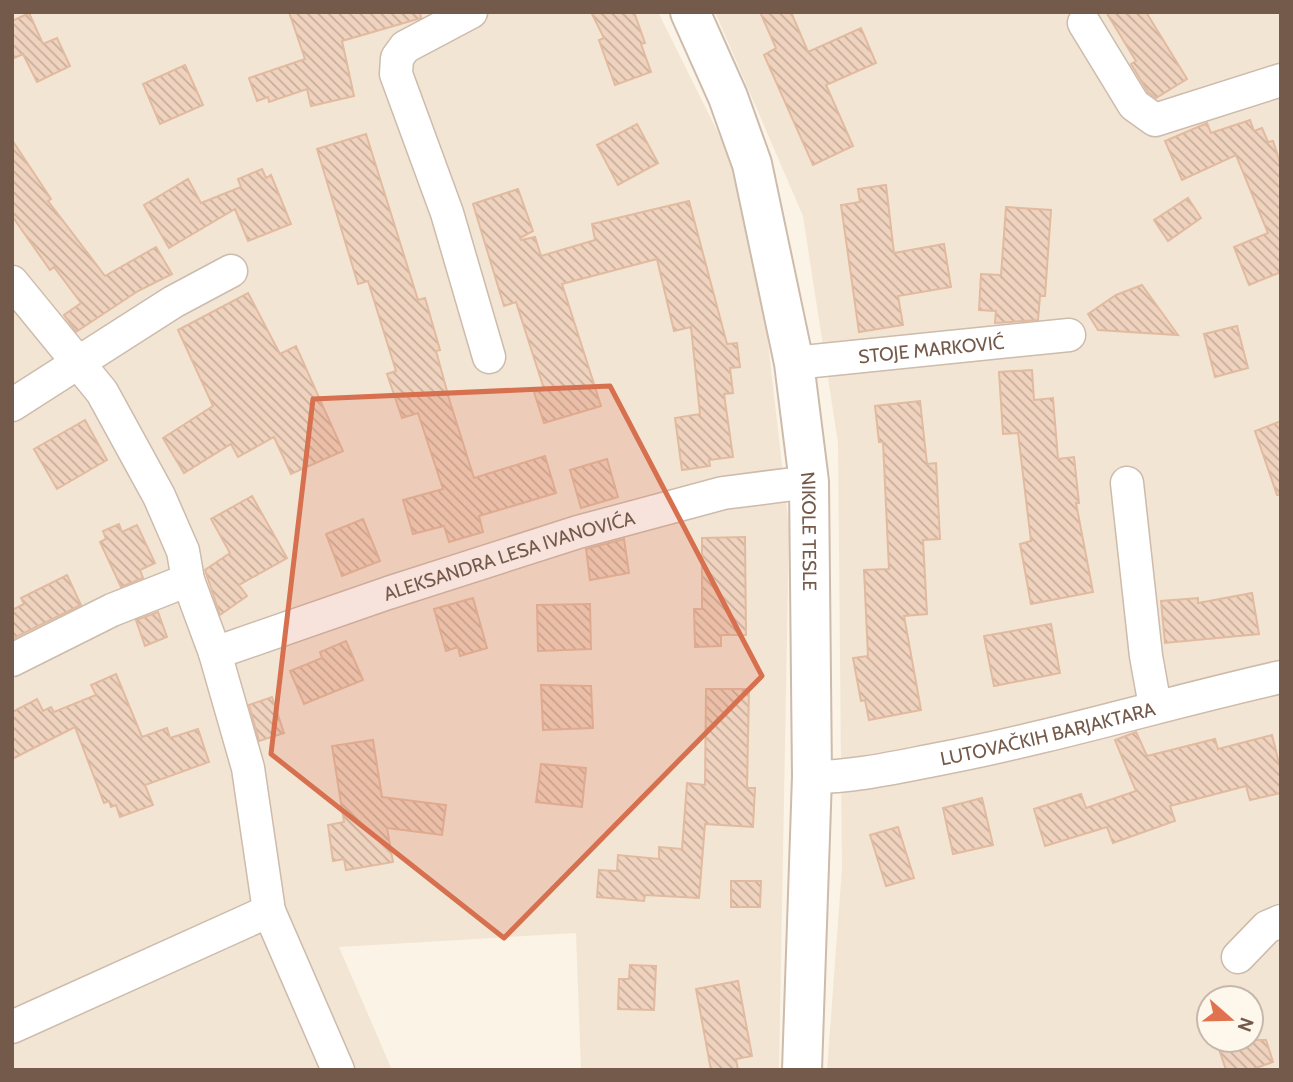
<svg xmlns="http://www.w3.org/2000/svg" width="1293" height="1082" viewBox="0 0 1293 1082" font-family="Cabin,sans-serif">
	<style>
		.residential { fill: #f3e5d4; fill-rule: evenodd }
		.building { fill: url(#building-back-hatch); stroke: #e2ba9f; stroke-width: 2 }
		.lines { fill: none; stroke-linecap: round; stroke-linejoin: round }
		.minor-casing { stroke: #cdbbac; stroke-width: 35 }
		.tertiary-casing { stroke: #cdbbac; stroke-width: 42 }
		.minor { stroke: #fff; stroke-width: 32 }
		.tertiary { stroke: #fff; stroke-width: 38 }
		.marked { fill: #d6704f; fill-opacity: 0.2; stroke: #d6704f; stroke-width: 5; stroke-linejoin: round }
		.labels { text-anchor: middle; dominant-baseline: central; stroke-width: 5; stroke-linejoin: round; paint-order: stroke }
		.street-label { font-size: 19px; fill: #745a4b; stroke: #fef7ec }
	</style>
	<defs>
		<pattern id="building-back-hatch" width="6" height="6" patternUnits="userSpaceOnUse" patternTransform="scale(1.75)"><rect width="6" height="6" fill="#f0d3be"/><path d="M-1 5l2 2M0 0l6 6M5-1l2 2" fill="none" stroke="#c7ae9c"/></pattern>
	</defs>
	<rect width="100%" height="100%" fill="#fbf3e5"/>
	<path class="residential" d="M12,12H658L752,201L789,527L779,1070H581L576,933L339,947L392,1070H12Z
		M715,12H1281V1070H827L842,868L838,443L803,216ZM1209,998H1251V1040H1209Z"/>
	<path class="building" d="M289,12H420L421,18L342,41L354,96L311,106L307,89L269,102L268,97L257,101L249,78L305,59Z
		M591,12H634L645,43L641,44L651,72L615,85L599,40L604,38Z
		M760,12H791L808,52L861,28L876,63L826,85L853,146L813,165L764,55L776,48Z
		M1106,12H1146L1187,79L1156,98L1148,92L1131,64L1136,61Z
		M29,13L43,44L57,38L70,66L37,82L23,54L12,59V21Z
		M185,65L203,105L160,124L143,84Z
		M1250,120L1254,131L1262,128L1268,142L1273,141L1281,166V272L1249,285L1234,247L1268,233L1236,155L1182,180L1165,141L1207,123L1211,133Z
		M637,124L658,163L618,185L597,145Z
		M366,134L418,300L425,298L440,350L436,351L450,402L474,478L545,456L556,493L479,516L483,532L449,542L444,526L413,534L403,500L443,489L418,413L402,418L387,374L396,371L368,281L358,284L317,149Z
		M12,140L51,199L48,201L105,276L156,247L172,274L138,291L76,332L64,315L81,303L54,267L50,270L12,216Z
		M262,169L266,178L271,175L291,224L248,241L235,209L169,248L144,205L188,179L201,203L241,187L238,179Z
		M886,185L894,253L944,244L951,287L898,296L903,325L859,332L841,205L860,202L858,189Z
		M518,189L533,231L520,238L521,240L535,237L541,256L595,240L592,224L689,201L727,344L737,343L740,367L730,368L733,393L724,394L733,457L709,460L710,466L682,470L675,418L700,414L691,327L674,331L657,259L562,284L601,406L544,423L534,392L544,389L516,302L504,306L473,204Z
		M1188,198L1201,218L1168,241L1154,220Z
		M1006,207L1051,210L1045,296H1040L1038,320L995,323L996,311L979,310L981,274L1001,275Z
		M1142,285L1178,335L1098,330L1088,314L1116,295Z
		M248,293L280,354L296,346L343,451L291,474L274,437L238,457L231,444L184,473L163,438L213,406L178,330Z
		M1237,326L1248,368L1215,377L1204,334Z
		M1032,370L1034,400L1053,398L1058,459L1074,457L1079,503H1076L1093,592L1031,604L1020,544L1031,541L1018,433L1003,434L999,372Z
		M920,401L927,464L936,463L940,539L923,540L927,614L904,616L921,710L869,720L865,700L861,701L853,658L868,656L864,570L889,569L883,442H879L875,406Z
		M85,420L107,460L57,489L34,449Z
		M1281,421V494L1277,495L1255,431Z
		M607,459L618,497L581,508L570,470Z
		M252,496L287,558L239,585L247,596L220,615L205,570L230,553L211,519Z
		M363,519L380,561L342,576L326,534Z
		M119,524L122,532L137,525L155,563L140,570L143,578L121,587L100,542L106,539L103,531Z
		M745,537L746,635H721V646L695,647L694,609H702V538Z
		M624,539L629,573L590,580L586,549Z
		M67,575L81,605L12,639V610L24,604L21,598Z
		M1252,593L1259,634L1165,643L1161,601L1198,598V603Z
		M473,598L487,648L460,656L458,647L446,651L434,609Z
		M590,604L591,649L538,651L537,605Z
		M158,612L167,637L145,646L136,620Z
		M1051,624L1060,673L994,686L984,636Z
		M346,641L363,680L304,704L290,671L322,658L320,652Z
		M116,674L142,737L167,728L170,738L198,729L209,762L145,785L153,805L120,817L116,805L111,807L109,801L104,803L75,727L12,759V712L37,699L43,711L51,707L54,712L96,695L91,685Z
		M541,685L591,686L593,728L543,730Z
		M706,689H749L747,788H755L753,827L705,824L699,898L645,895L644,901L597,897L599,870L617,871L618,855L659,859V847L682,849L687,783L705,785Z
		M272,697L284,733L259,741L249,705Z
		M1136,732L1147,756L1215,739L1218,749L1272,735L1281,771V793L1250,800L1246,786L1170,806L1175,821L1113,843L1107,827L1045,846L1034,809L1081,794L1086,808L1136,791L1115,740Z
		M373,740L382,797L446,805L442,835L387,828L393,862L346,870L344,859L333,861L328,825L344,822L332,746Z
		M541,764L586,768L582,807L536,802Z
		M982,798L993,845L953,854L943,808Z
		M898,827L914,878L886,886L870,835Z
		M731,881H761L760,907H731Z
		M630,965L656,966L654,1010L618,1009L619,979H629Z
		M738,981L752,1056L736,1059L738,1070H711L696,989Z
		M1216,1040H1266L1273,1062L1250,1070H1226Z"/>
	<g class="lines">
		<g class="minor-casing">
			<g id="minor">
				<path d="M471,12L405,47L397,58L396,74L447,213L489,357"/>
				<path d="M1084,23L1134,105L1155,120L1281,80"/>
				<path d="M12,282L102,392L159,496L183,551L188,580L215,653L248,768L269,911L338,1070"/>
				<path id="s1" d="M794,363L1069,335"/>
				<path d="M12,405L173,302L231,271"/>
				<path d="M1127,483L1146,656L1155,706"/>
				<path id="s2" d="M215,653L388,593L578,532L723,493L809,482"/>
				<path d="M12,660L112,610L188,580"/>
				<path id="s3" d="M812,777C855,777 897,767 939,759C1054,737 1166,703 1281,677"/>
				<path d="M1238,957L1267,927L1281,921"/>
				<path d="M12,1027L269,911"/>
			</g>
		</g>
		<g class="tertiary-casing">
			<g id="tertiary">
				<path id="s4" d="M690,12L728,97L752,164L794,363L809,482L812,777L802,1070"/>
			</g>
		</g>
		<use href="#minor" class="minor"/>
		<use href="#tertiary" class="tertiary"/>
	</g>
	<path class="marked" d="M610,386L762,676L504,938L271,754L313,399Z"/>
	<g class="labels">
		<g class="street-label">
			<text stroke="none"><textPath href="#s1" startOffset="138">STOJE MARKOVIĆ</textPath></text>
			<text stroke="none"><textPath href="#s4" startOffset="537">NIKOLE TESLE</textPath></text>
			<text stroke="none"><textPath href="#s2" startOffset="310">ALEKSANDRA LESA IVANOVIĆA</textPath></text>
			<text stroke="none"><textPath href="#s3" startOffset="240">LUTOVAČKIH BARJAKTARA</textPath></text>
		</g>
	</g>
	<rect width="1293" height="1082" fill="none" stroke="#745a4b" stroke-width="28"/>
	<g transform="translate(1230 1019) rotate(110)"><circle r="33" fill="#fef7ec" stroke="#c7b8ac" stroke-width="2"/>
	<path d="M0-5L12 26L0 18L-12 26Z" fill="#e1724f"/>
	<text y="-10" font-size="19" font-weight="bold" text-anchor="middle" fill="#745a4b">N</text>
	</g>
</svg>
